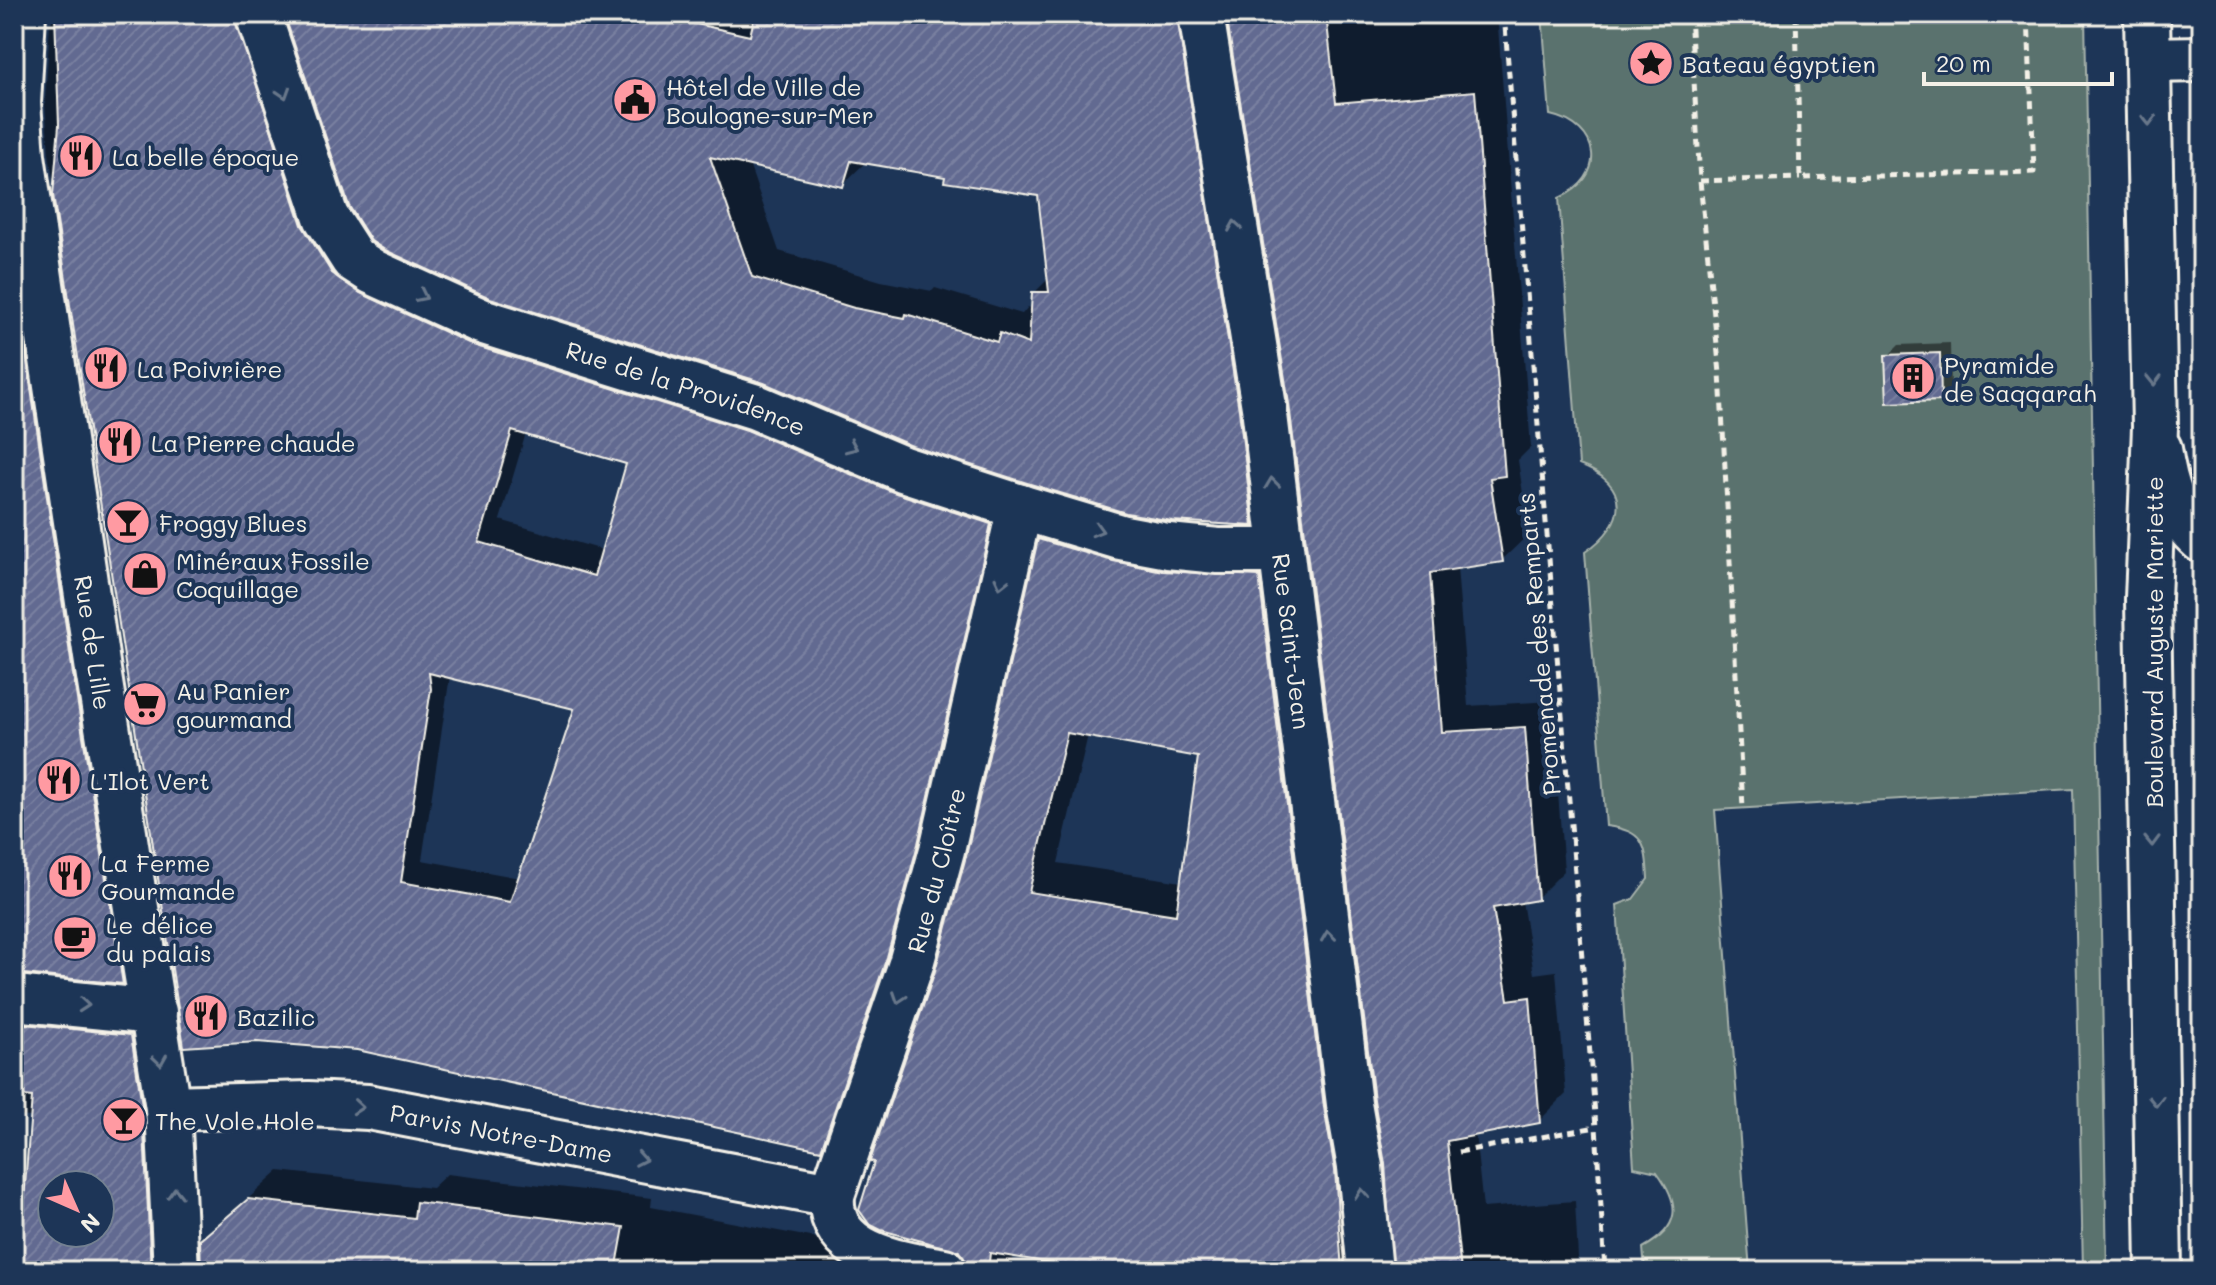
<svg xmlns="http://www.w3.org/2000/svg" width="2216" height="1285" viewBox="0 0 2216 1285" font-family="Mali,sans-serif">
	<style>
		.grass { fill: #5a726e; stroke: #a7b2ab; stroke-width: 2 }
		.shadow { fill: #0007; fill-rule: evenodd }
		.building { fill: url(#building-hatch); stroke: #f4f1e8; stroke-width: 2; fill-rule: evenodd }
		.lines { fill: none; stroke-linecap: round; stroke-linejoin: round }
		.minor-casing { stroke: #f4f1e8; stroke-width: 50 }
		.major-casing { stroke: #f4f1e8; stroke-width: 50 }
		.path { stroke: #f4f1e8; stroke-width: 5; stroke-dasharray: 8 6; stroke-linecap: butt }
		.minor { stroke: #1d3557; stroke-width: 44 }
		.major { stroke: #1d3557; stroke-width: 44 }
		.oneway { stroke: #68778a }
		.labels { text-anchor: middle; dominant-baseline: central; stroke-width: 8; stroke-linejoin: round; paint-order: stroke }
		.poi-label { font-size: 24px; fill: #f4f1e8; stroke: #1d3557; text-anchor: start }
		.street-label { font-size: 24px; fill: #f4f1e8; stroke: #1d3557 }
	</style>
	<defs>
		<pattern id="building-hatch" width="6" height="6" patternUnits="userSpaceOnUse" patternTransform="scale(2)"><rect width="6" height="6" fill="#626a91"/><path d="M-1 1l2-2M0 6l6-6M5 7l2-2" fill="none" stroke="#7980a0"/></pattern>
	</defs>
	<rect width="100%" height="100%" fill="#1d3557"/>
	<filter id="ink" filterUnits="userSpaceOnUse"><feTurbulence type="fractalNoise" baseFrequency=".0125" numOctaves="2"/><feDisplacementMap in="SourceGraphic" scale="16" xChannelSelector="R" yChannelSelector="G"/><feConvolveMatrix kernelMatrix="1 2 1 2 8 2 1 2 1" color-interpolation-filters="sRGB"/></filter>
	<g filter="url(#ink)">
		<path class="grass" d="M1542,14H2085L2107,1271H2083L2073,789L1715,810L1750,1271H1645L1643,1248C1681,1227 1681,1205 1657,1172L1634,1167L1617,905L1633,899L1648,879C1646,843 1644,831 1606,826L1585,552C1628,523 1631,483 1579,465L1559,198C1607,178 1602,126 1550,115Z"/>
		<path class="shadow" d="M58,14H261L354,251L1012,502L939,820L843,1125L820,1148L357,1048L257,1040L185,1045L49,153L45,103L50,23ZM526,433L628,463L603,550L500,520ZM450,676L576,708L520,878L422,860Z
			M285,14H1207L1280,497L1253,524L764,381ZM866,162L1040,194L1049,278L1034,293L1033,309L1028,307L1022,314L935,288L932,291L881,281L779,251L749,164L842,185Z
			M1238,14H1497L1531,447L1518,460L1529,534L1502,560L1457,567L1468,706L1551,701L1564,871L1537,898L1522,901L1534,974L1556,971L1566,1094L1539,1121L1475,1133L1483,1208L1575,1201L1578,1258L1565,1271H1394L1387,1164Z
			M14,58L151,952L122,982L19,974L20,978L160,1006L195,1265L200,1266L201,1241L279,1171L432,1188L447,1174L652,1198L651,1207L970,1267L937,971L968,857L1040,540L1070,510L1288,547L1370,1242L1341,1271H1099V1268L1013,1254L1011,1271H14V1214L26,1202L32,1117L14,1116ZM1088,735L1200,756L1182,882L1058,863ZM52,1185H100V1233H52Z
			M1950,343L1951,388L1940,399L1888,356L1899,345Z"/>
		<path class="building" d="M55,14H234L302,225L332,273L360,293L473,345L747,430L893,492L991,524L918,844L887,957L821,1150L357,1050L257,1042L184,1047L53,195L59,125ZM512,431L626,464L594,576L479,542ZM429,673L574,709L510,902L401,882L431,689Z
			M284,14H652L750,36L755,14H1177L1239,410L1253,526L1172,521L1126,513L1027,483L912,446L764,383L490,298L385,250L371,241L349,206ZM710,157L843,187L851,161L945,177L944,182L1038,196L1049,292H1032L1029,344L1000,333L997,342L906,314L905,318L854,308L752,277Z
			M1226,14H1326L1336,103L1475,91L1505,476L1490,478L1503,562L1430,573L1442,732L1525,727L1538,900L1493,908L1508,1000L1530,997L1540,1123L1447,1141L1461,1271H1392L1385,1164L1374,1100L1289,404Z
			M14,273L73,674L123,984L14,973Z
			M1940,353L1941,401L1887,403L1885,355Z
			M1038,539L1113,561L1163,571L1259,576L1324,1107L1335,1170L1342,1271H1100L990,1253L988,1271H968L959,1251L881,1230L869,1224L859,1210L874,1162L870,1161L935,971L966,856ZM1067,733L1198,757L1176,915L1029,892Z
			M14,1023L131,1035L143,1111L151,1271H14V1222L22,1223L32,1097L14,1095ZM52,1185H100V1233H52Z
			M248,1199L414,1218L416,1202L624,1227L616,1271H201L200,1240Z"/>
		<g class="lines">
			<g class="minor-casing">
				<g id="minor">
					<path id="s1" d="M23,14L18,103L22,156L98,670L168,1108L176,1271"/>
					<path id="s2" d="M258,14L326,217L353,259L373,272L481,321L756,407L903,469L1020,507L1120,537L1168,546L1218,551H1280"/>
					<path id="s3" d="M1201,14L1264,407L1349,1104L1360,1167L1369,1261L1366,1271"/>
					<path d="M2148,60L2202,59"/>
					<path d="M2159,449C2165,486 2172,514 2202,540"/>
					<path d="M14,998L154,1012"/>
					<path id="s4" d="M168,1108L309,1104L368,1107L832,1195"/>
					<path id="s5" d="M944,1271C901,1264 827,1255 832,1195L911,964L942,850L1020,507"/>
				</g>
			</g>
			<g class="major-casing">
				<path id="major" d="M2147,14L2155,427L2148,599L2159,1271"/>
			</g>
			<path class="path" d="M1504,14L1596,1127L1605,1271
				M1690,14L1700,181L1720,373L1743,808
				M1796,14L1800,178L2034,172L2028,14
				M1700,181L1800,178
				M1459,1152L1596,1127"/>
			<use href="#minor" class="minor"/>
			<use href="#major" class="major"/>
		</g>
		<defs><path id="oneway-chevron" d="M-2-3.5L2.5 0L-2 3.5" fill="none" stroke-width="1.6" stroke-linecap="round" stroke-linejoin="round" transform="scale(2)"/></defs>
		<g class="oneway">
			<use href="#oneway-chevron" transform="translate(284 93) rotate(72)"/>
			<use href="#oneway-chevron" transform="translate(2149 120) rotate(89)"/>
			<use href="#oneway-chevron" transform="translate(1235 226) rotate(-99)"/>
			<use href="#oneway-chevron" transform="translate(422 296) rotate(26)"/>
			<use href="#oneway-chevron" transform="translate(2154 380) rotate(89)"/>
			<use href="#oneway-chevron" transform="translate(852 447) rotate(24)"/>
			<use href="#oneway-chevron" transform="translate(1272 483) rotate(-97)"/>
			<use href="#oneway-chevron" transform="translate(1098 530) rotate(16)"/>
			<use href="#oneway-chevron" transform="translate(1001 583) rotate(103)"/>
			<use href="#oneway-chevron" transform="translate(2152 841) rotate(89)"/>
			<use href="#oneway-chevron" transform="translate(1328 936) rotate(-97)"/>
			<use href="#oneway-chevron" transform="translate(899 998) rotate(109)"/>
			<use href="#oneway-chevron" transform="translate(84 1005) rotate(5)"/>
			<use href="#oneway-chevron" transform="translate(160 1060) rotate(82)"/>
			<use href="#oneway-chevron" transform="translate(2156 1101) rotate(89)"/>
			<use href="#oneway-chevron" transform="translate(358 1107) rotate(5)"/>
			<use href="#oneway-chevron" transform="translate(641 1159) rotate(11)"/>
			<use href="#oneway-chevron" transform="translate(175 1193) rotate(-91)"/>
			<use href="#oneway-chevron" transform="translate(1362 1194) rotate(-95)"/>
		</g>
	</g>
	<defs>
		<g id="sight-disc" transform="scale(2.3)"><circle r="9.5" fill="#ff9aa2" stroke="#1d3557"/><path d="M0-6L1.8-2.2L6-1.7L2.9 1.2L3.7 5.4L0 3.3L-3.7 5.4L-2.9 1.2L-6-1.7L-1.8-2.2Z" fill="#111"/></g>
		<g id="civic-disc" transform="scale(2.3)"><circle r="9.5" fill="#ff9aa2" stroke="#1d3557"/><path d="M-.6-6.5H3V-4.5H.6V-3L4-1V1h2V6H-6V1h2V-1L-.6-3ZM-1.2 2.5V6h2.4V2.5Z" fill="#111"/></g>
		<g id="restaurant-disc" transform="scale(2.3)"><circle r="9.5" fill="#ff9aa2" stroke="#1d3557"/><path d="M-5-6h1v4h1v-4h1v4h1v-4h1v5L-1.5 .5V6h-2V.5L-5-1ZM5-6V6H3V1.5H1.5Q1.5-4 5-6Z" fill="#111"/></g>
		<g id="building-disc" transform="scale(2.3)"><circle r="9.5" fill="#ff9aa2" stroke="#1d3557"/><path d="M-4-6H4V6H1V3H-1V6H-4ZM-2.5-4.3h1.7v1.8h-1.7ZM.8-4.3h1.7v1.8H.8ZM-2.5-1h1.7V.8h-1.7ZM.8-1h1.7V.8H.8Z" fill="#111"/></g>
		<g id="bar-disc" transform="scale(2.3)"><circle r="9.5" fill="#ff9aa2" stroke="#1d3557"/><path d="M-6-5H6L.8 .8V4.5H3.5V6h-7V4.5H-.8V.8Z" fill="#111"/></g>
		<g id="shop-disc" transform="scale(2.3)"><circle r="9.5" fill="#ff9aa2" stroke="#1d3557"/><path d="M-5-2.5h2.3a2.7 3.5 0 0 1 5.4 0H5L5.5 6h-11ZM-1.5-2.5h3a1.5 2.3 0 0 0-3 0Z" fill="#111"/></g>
		<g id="supermarket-disc" transform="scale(2.3)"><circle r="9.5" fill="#ff9aa2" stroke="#1d3557"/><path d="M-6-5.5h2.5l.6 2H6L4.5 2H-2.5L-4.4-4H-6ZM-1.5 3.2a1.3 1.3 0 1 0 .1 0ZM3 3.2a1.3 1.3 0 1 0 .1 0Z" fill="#111"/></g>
		<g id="cafe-disc" transform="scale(2.3)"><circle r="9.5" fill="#ff9aa2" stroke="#1d3557"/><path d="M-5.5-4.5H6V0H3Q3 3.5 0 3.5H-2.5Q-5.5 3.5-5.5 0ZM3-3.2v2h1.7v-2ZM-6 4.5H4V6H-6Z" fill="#111"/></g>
	</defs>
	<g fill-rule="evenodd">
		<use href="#sight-disc" x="1651" y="63"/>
		<use href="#civic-disc" x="635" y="100"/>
		<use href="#restaurant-disc" x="81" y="156"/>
		<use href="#restaurant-disc" x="106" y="368"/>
		<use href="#building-disc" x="1913" y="378"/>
		<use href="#restaurant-disc" x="120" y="442"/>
		<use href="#bar-disc" x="128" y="522"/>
		<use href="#shop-disc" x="145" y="574"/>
		<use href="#supermarket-disc" x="145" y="704"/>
		<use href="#restaurant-disc" x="59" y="780"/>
		<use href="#restaurant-disc" x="70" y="876"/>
		<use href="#cafe-disc" x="75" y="938"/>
		<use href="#restaurant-disc" x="206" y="1016"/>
		<use href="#bar-disc" x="124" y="1120"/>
	</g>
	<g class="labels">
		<g class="poi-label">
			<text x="1682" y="63">Bateau égyptien</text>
			<text x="666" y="86">Hôtel de Ville de<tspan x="666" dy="28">Boulogne-sur-Mer</tspan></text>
			<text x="112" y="156">La belle époque</text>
			<text x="1944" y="364">Pyramide<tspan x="1944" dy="28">de Saqqarah</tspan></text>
			<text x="137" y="368">La Poivrière</text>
			<text x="151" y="442">La Pierre chaude</text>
			<text x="159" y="522">Froggy Blues</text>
			<text x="176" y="560">Minéraux Fossile<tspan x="176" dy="28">Coquillage</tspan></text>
			<text x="176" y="690">Au Panier<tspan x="176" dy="28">gourmand</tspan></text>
			<text x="90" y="780">L'Ilot Vert</text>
			<text x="101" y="862">La Ferme<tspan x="101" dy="28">Gourmande</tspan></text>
			<text x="106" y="924">Le délice<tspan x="106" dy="28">du palais</tspan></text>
			<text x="237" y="1016">Bazilic</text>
			<text x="155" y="1120">The Vole Hole</text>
		</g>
		<g class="street-label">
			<text stroke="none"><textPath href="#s2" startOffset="622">Rue de la Providence</textPath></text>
			<text stroke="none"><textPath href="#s3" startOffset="634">Rue Saint-Jean</textPath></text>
			<text transform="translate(2153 642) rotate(-90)">Boulevard Auguste Mariette</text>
			<text stroke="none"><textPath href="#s1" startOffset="634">Rue de Lille</textPath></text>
			<text transform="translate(1538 644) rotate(-95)">Promenade des Remparts</text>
			<text stroke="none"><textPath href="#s5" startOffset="492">Rue du Cloître</textPath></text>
			<text stroke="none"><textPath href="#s4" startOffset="336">Parvis Notre-Dame</textPath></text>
		</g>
	</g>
	<rect width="2216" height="1285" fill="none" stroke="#1d3557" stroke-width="48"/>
	<rect x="24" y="24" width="2168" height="1237" fill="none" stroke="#f4f1e8" stroke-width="3" filter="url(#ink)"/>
	<g transform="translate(76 1209) rotate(135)"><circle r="38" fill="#1d3557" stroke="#738091" stroke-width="2"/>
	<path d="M0-6L14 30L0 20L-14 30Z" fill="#ff9aa2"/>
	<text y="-12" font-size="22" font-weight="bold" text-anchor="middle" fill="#f4f1e8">N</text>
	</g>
	<path d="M1924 72v12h188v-12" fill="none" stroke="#f4f1e8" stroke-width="4"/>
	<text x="1936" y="72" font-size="24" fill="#f4f1e8" stroke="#1d3557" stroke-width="6" paint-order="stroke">20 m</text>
</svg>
